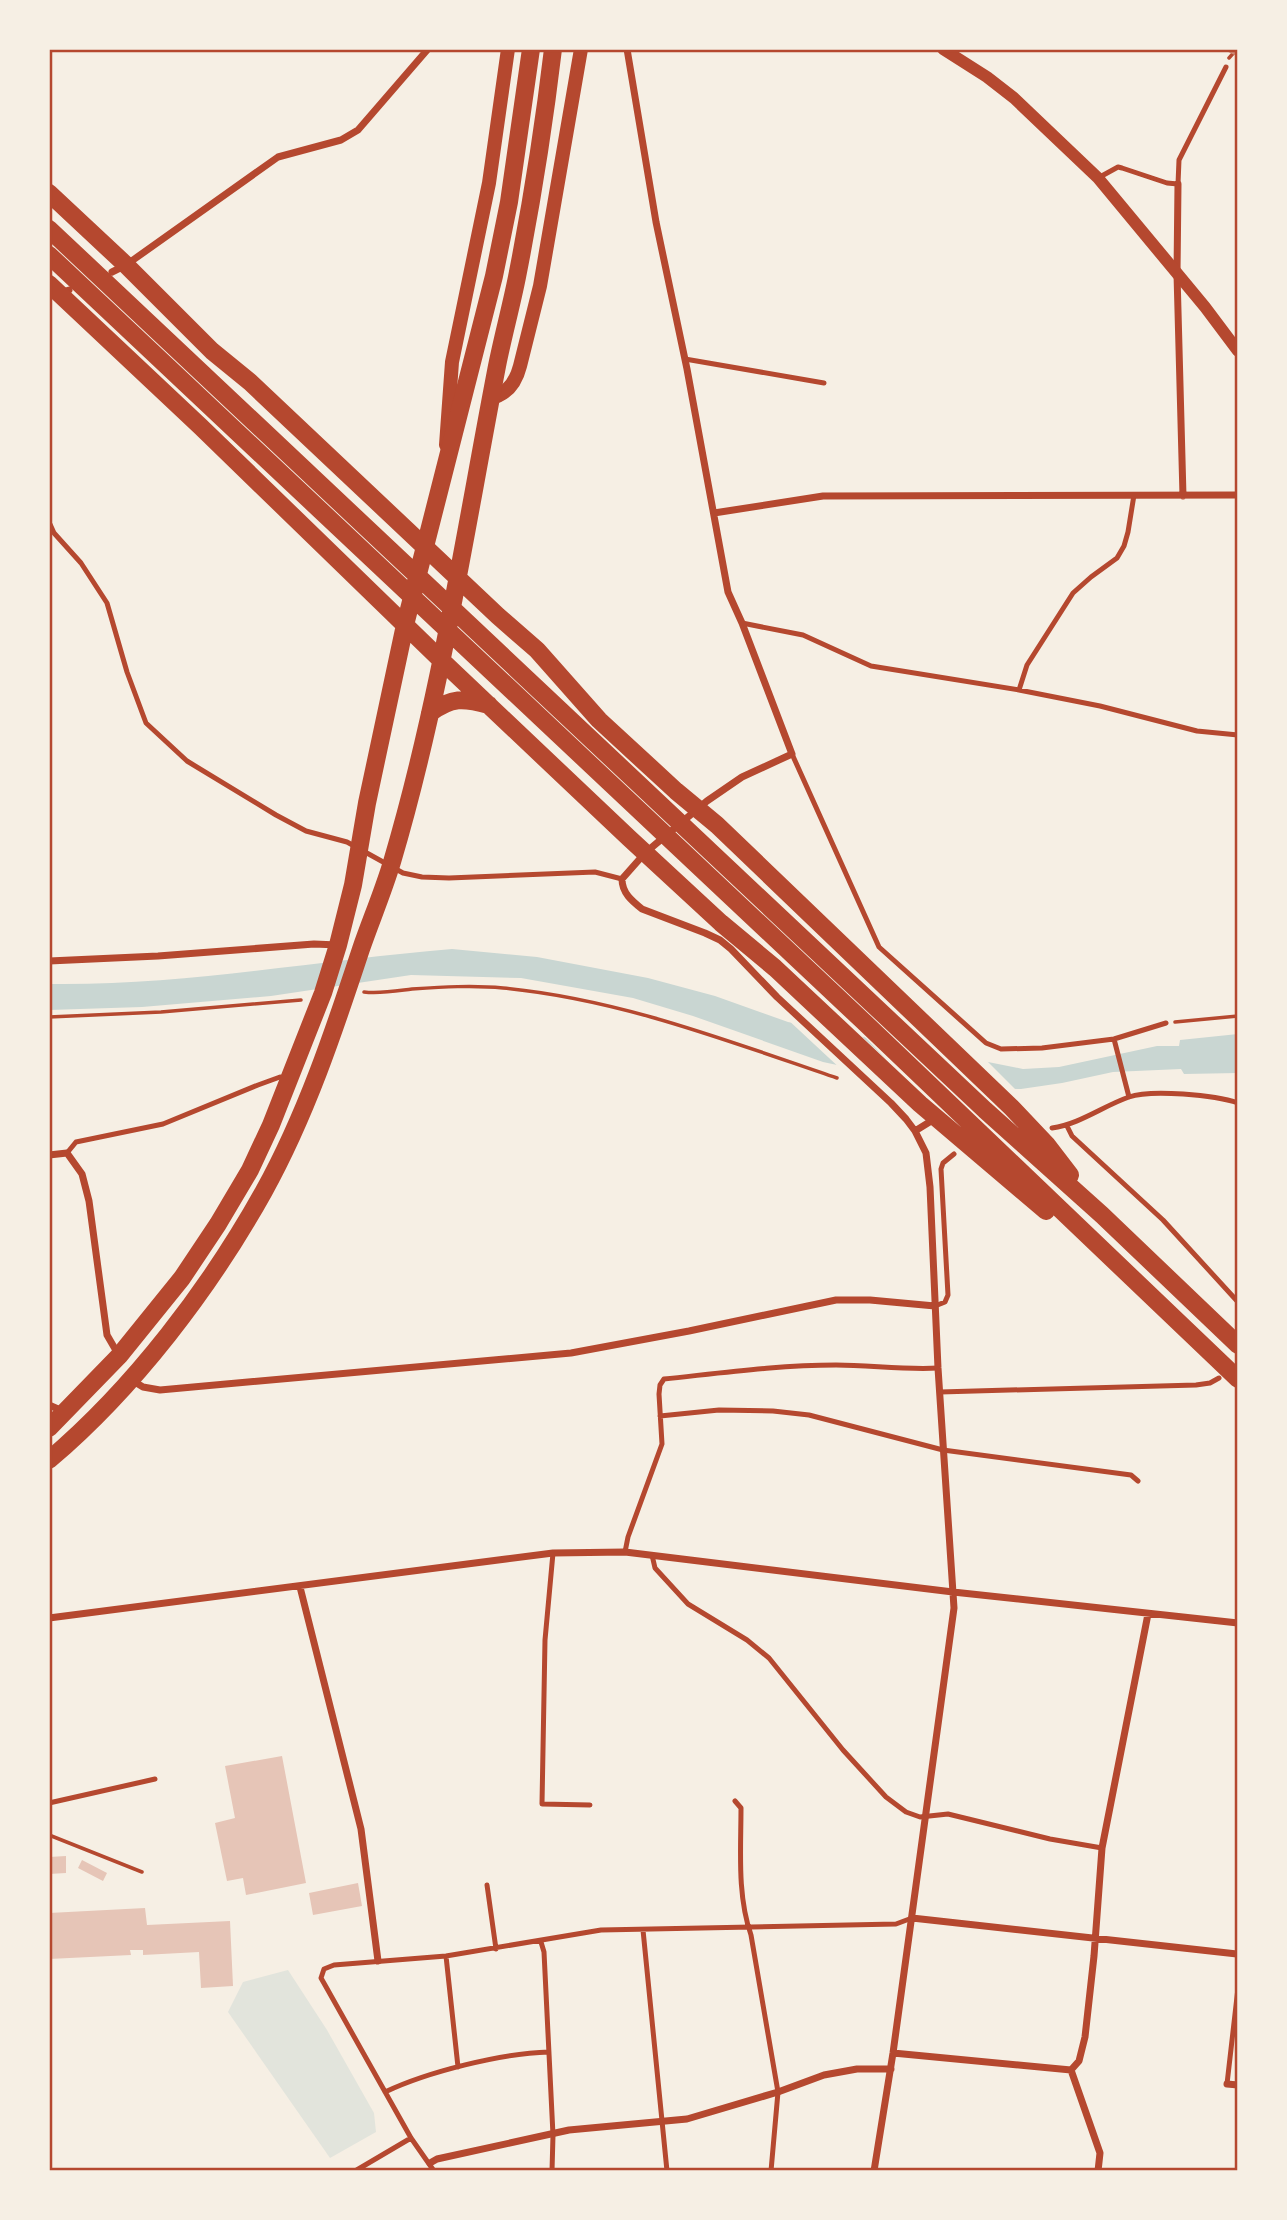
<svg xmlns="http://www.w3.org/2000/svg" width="1287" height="2220" viewBox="0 0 1287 2220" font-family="'Fira Sans',sans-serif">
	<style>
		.green { fill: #e2e4dc }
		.water { fill: #c9d6d2 }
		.pier { fill: #f6efe4 }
		.building { fill: #e6c5b7 }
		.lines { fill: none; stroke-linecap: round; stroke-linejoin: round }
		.path { stroke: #b5482f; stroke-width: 3.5 }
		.service { stroke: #b5482f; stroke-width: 5 }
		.minor { stroke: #b5482f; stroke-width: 7 }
		.tertiary { stroke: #b5482f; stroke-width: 12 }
		.secondary { stroke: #b5482f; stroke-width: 14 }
		.primary { stroke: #b5482f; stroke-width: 18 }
		.rail { stroke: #cf8b77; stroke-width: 5 }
		.neatline { fill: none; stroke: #b5482f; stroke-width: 2.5 }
	</style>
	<rect width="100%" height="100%" fill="#f6efe4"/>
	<path class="green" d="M288,1970L327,2030L374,2113L376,2132L330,2158L228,2012L243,1982Z"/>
	<path class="water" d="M452,949L537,957L648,978L715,996L788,1022L1023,1069L1059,1067L1157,1046H1179L1180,1040L1238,1034V1073L1184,1074L1181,1069L1113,1072L1062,1083L1021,1089L979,1088L917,1082L823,1062L693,1016L633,998L521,978L411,975L271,996L142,1007L49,1010V984C184,986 318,960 452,949Z"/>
	<path class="pier" d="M785,1017L857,1032L886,1059L861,1033L983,1057L1019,1093L979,1092L916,1086L843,1071Z"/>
	<path class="building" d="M282,1756L306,1883L246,1895L243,1878L227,1881L215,1823L235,1818L225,1766Z
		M66,1856V1873L49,1874V1857Z
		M82,1860L107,1873L103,1881L78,1868Z
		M358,1883L362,1906L313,1915L309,1893Z
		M145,1908L147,1925L230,1921L233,1986L201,1988L199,1952L143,1955V1950H130L131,1955L49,1959V1913Z"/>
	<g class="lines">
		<path class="path" d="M1229,58L1237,49
			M364,992C380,994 396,991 412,989C442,987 473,985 503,988C619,999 728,1041 837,1078
			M49,1017L161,1012L301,1000
			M1175,1022L1238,1016
			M49,1835L142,1872"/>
		<path class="service" d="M1098,178L1118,167L1122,168L1167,183L1178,184L1179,160L1226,67
			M685,359L824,383
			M49,522L54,533L81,563L107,603L127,672L146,723L187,761L276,815L306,831L347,842L403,873L422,877L449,878L595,872L622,879
			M742,623L803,635L871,666L1019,690L1100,706L1197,731L1238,735
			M1019,690L1027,665L1073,593L1091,577L1117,558L1124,546L1128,532L1134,495
			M792,754L879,947L986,1043L1001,1049L1042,1048L1114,1039L1166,1023
			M1114,1039L1129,1097
			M1067,1126L1072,1136L1163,1220L1238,1302
			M1052,1128C1080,1124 1103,1106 1129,1097C1151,1089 1215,1095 1238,1103
			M67,1153L76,1142L163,1124L258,1085L280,1077L287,1078
			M935,1306L945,1302L948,1295L941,1169L943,1163L954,1154
			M940,1392L1196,1385L1210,1383L1219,1378
			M660,1416L719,1410L773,1411L809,1415L943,1450L1131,1475L1138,1481
			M625,1552L628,1537L662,1444L659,1394L660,1385L664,1379C721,1373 779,1365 836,1365C870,1365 904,1370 938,1368
			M553,1553L545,1640L542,1804L590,1805
			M652,1555L655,1568L688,1604L747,1640L769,1658L843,1750L886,1797L906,1812L920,1817L948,1814L1050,1839L1102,1848
			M735,1801L741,1808C741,1850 737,1895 751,1935L778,2092L771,2171
			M49,1803L155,1779
			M487,1885L496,1949
			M643,1930L667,2171
			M541,1942L544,1952L553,2135L552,2171
			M446,1956L458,2067
			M1227,2084L1238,1988
			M385,2092C427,2072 502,2053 549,2052
			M355,2171L411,2138
			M434,2171L411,2138L325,1985L321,1978L324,1969L334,1965L446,1956L601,1930L896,1924L912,1918"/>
		<path class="minor" d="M627,49L656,222L687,369L728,592L742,623L792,754L742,777L707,801L645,853L622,879C622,893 632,901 642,909L705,933L720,940L731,949L777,997L891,1103L906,1119L915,1131L936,1118
			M1178,184L1177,274L1183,496
			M112,272L126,265L278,157L341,140L358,130L428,49
			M49,296L69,290
			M714,513L823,496L1238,495
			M49,961L158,956L314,944L338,945
			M49,1155L67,1153L82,1174L89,1201L107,1335L118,1354
			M130,1379L143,1387L160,1390L571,1353L689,1331L836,1300H870L935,1306
			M49,1405L65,1412
			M300,1587L361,1829L378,1961
			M49,1618L506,1559L553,1553L625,1552L953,1592L1238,1623
			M912,1918L1237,1954
			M893,2053L1071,2070
			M1071,2070L1079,2061L1085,2037L1094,1956L1102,1848L1148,1614
			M1071,2070L1100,2153L1098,2171
			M1227,2084L1238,2085
			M430,2163L437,2159L569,2130L687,2119L778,2092L824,2075L857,2069H891
			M874,2171L893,2053L954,1608L938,1368L930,1187L926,1153L915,1131"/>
		<path class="tertiary" d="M943,49L987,77L1014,98L1098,178L1205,307L1238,351"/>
		<path class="secondary" d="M491,398C508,394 516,382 520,366L540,286L581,49
			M446,445L452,362L489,183L508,49"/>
		<path class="primary" d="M49,193L126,265L212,351L250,382L498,616L537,650L599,720L676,791L717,825L1012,1108L1047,1145L1070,1175
			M49,229L985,1110L1102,1215L1238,1345
			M49,255L863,1021L1238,1379
			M49,284L201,427L441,660L629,838L721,923L775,968L920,1104L1046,1211
			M430,713C452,697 463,698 489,705
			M49,1428L119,1356L182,1278L218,1224L250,1170L271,1125L323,993L338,945L353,885L367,803L405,625L494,276L509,202L531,49
			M49,1460C134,1388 210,1288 264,1191C306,1115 334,1031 361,949C371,920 383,892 392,862C440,700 465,532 497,366C503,336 511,307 517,277C532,201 544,125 553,49"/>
		<path class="rail" d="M1228,49L1238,54"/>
	</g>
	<rect width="1287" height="2220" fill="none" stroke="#f6efe4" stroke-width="102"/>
	<rect x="51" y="51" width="1185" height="2118" class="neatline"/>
</svg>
